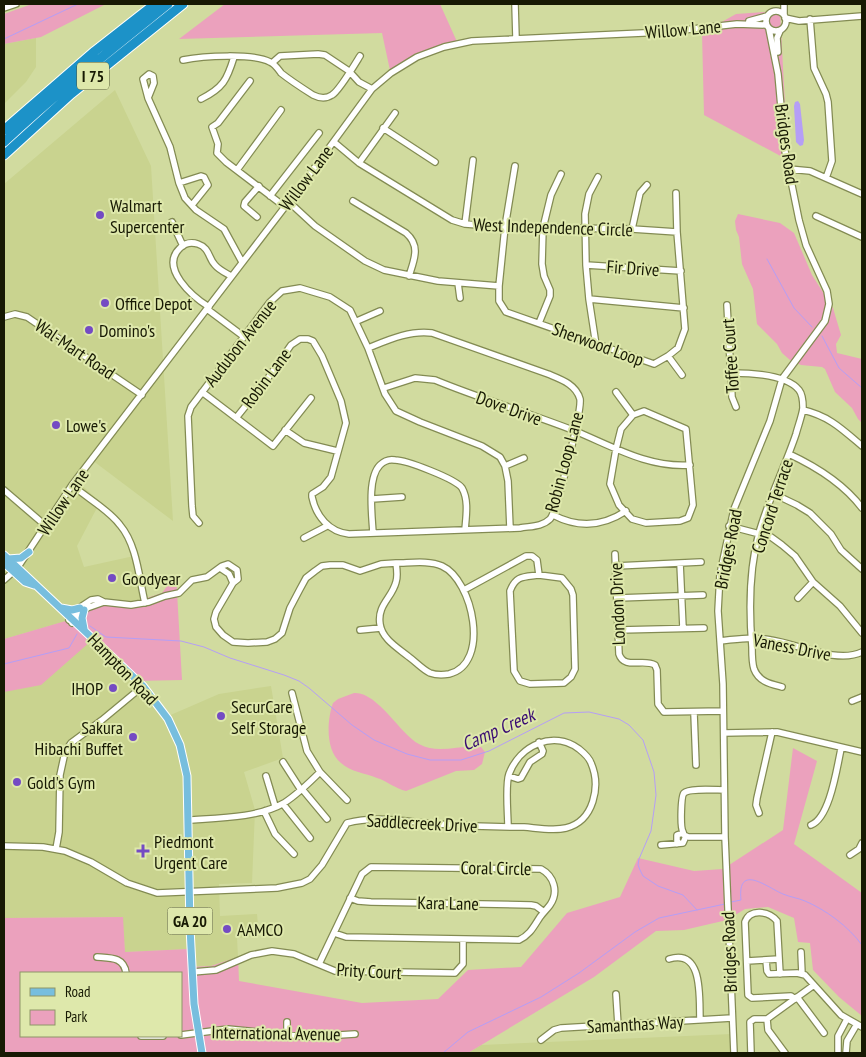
<svg xmlns="http://www.w3.org/2000/svg" width="866" height="1057" viewBox="0 0 866 1057" font-family="'PT Sans Narrow',sans-serif">
	<style>
		.built { fill: #c9d38f }
		.green { fill: #eba1bd; fill-rule: evenodd }
		.water { fill: #b59ef6 }
		.lines { fill: none; stroke-linecap: round; stroke-linejoin: round }
		.stream { stroke: #b59ef6; stroke-width: 1 }
		.minor-casing { stroke: #838b53; stroke-width: 8 }
		.major-casing { stroke: #fff; stroke-width: 9 }
		.highway-casing { stroke: #fff; stroke-width: 11 }
		.minor { stroke: #fff; stroke-width: 5.5 }
		.major { stroke: #77bede; stroke-width: 7 }
		.highway { stroke: #1c92c8; stroke-width: 9 }
		.poi-dot { fill: #744bc3; stroke: #dee8ab; stroke-width: 2 }
		.labels { text-anchor: middle; dominant-baseline: central; stroke-width: 4; stroke-linejoin: round; paint-order: stroke }
		.shield { fill: #dee8ab; stroke: #535735; stroke-width: 1 }
		.shield-label { font-size: 16px; font-weight: bold; fill: #171903 }
		.street-label { font-size: 18px; fill: #171903; stroke: #dee8ab }
		.poi-label { font-size: 18px; fill: #171903; stroke: #dee8ab; text-anchor: start }
		.water-label { font-size: 19px; font-style: italic; fill: #3a0d73; stroke: #dee8ab }
	</style>
	<rect width="100%" height="100%" fill="#d1db9f"/>
	<path class="built" d="M36,38V67L26,82L4,104V44Z
		M115,90L151,166L173,521L92,460L76,480L100,502L77,546L84,567L134,556L143,599L4,639V184Z
		M91,641L135,681L166,717L219,694L271,686L283,758L244,772L255,810L252,883L219,884L220,916L257,914L259,936L237,938L238,957L211,966L190,967L188,949L125,952L122,917L4,918V686Z
		M732,1034L733,1053H468L481,1045Z"/>
	<path class="green" d="M32,4H106L41,37L4,44V14Z
		M225,4H440L458,44L432,48L411,59L391,75L382,33L179,39Z
		M780,11L788,160L704,115L702,33L736,14Z
		M738,214L780,223L794,233L812,275L833,308L841,335L836,344L837,353L862,359V423L858,419L852,408L835,392L825,369L822,367L801,365L790,360L782,353L777,344L757,324L753,289L742,264L739,237L736,230L735,221Z
		M176,574L182,680L135,681L91,641L41,685L4,692V639L69,620L93,598L129,604L162,593Z
		M354,693C377,691 400,734 419,744C439,755 460,744 481,747L485,752L482,764L474,770L456,771L406,791C396,789 387,781 377,778C365,773 351,772 341,763C325,750 327,720 333,703L338,699Z
		M793,748L817,761L794,844L862,893V1016L839,997L813,970L810,943L798,942L794,918L768,907L745,909L727,920L684,930L656,931L594,977L468,1053H4V918L123,917L125,952L188,949L190,967L211,966L238,957L239,981L362,1003L438,999L468,970L521,967L567,913L620,897L638,858L694,871L723,869L783,830ZM21,973H181V1036H21Z"/>
	<path class="water" d="M798,101L800,104L804,140L803,145L800,146L796,142L794,106L795,102Z"/>
	<g class="lines">
		<path class="stream" d="M4,39L78,4
			M767,259L794,308L812,327
			M822,336L839,368L862,388
			M90,626L106,637L181,641L204,647L230,658L284,675L299,681L309,688L352,725L374,740L407,754L430,760H461L489,751L564,713L589,712L619,719L629,725L643,740L654,772L656,795L654,810L651,831L639,859L638,865L640,870L643,876L658,886L683,895L697,910
			M4,664L69,648L77,634
			M731,902L741,900C737,862 768,888 783,894C790,897 798,898 805,901C826,910 848,926 862,945
			M443,1053L468,1032L541,997L579,973L635,932L659,918L725,904"/>
		<g class="minor-casing">
			<path id="minor" d="M515,4L516,38
				M784,4V15
				M4,8L16,4
				M766 21a10 10 0 1 1 20 0a10 10 0 1 1-20 0Z
				M785,18L799,21L862,16
				M810,19L814,68L826,94L828,102L832,161L826,178
				M749,21L767,16
				M778,52L777,38L780,31
				M183,60C203,56 253,53 270,62C275,64 278,69 281,73C291,81 302,88 313,95C319,98 326,99 332,95C339,91 355,64 360,56
				M272,63L280,56L318,54L325,55L349,71L359,82L372,89
				M149,74L153,76L154,83L148,98L143,79Z
				M250,81L218,123L212,127L218,144L217,153L226,162L285,207
				M148,98L170,147L179,183L185,198L196,210L224,229L242,262
				M201,99C223,88 227,80 234,57
				M383,128L435,162
				M334,142L359,163L452,220L465,224L505,227L632,229L677,232
				M359,163L395,113
				M515,166L505,227L499,286V301L506,312L654,364L668,356L678,348L685,329L677,232L676,193
				M789,169L810,171L862,194
				M237,170L281,110
				M179,183L201,176L204,177L208,185L192,205
				M270,196L319,133
				M353,201L406,233C421,246 414,260 409,276
				M289,202L315,226L365,261L384,270L438,281L499,286
				M816,216L862,237
				M257,217L244,206L245,202L259,186
				M172,222L183,246
				M465,224L473,160
				M632,229L640,193L647,185
				M586,265L681,271
				M458,283L460,298
				M589,299L684,308
				M727,305L732,397L736,407
				M209,307C193,297 159,268 180,248C185,243 192,242 198,244C210,248 208,258 215,265C219,270 226,273 231,276
				M207,309L243,336
				M4,317L15,314L27,317L142,395
				M357,321L380,311
				M539,323L550,296V290L544,276L542,264L543,228L551,195L561,174
				M596,345L589,299L586,265L585,214L589,194L598,177
				M668,356L682,375
				M731,373C750,373 786,374 799,390C803,395 803,402 803,408C802,416 798,426 796,434C785,467 768,500 759,533C749,569 749,610 752,647C752,654 752,663 754,669C759,682 771,684 782,687
				M384,388L415,378L435,380C481,399 529,413 575,431C612,446 648,468 690,465
				M202,392L273,446L311,398
				M616,392L633,415
				M803,410C829,416 842,429 862,446
				M644,411L686,429L693,505L688,518L680,521L646,523L632,519L619,505L610,484L616,449L621,429L633,415Z
				M236,418L268,378L291,345L300,339H308L313,341L322,356L341,401L346,423L331,477L323,487L312,494V497C316,516 329,532 349,534L520,528C530,526 542,527 550,519C557,511 582,410 580,399C576,384 560,379 548,374L432,333C410,330 388,340 368,348
				M285,430L304,443L337,451
				M789,454C817,467 843,483 862,508
				M505,466L524,458
				M72,485C87,498 108,509 120,525C137,545 139,578 145,603
				M4,490L46,526
				M774,494L797,505L810,513L831,534L841,550L862,569
				M372,499L402,497
				M553,515C578,528 602,527 626,511
				M199,523L193,516L192,506L188,416L191,407L270,302L282,291L300,288L330,297L350,310L368,348L385,394L396,411L420,422L482,446L500,457L505,466L508,481L510,528
				M729,526L771,537L782,545L795,556L813,582L840,606L862,633
				M373,533C372,515 367,478 380,465C384,461 390,459 395,460C406,460 456,479 462,488C469,500 466,517 465,530
				M304,538L327,526
				M615,554L619,654C624,670 644,658 655,665L657,670L658,704L664,712L723,711
				M680,563L683,628
				M616,566L701,562
				M220,568L229,574L233,583
				M16,570L72,485L304,182L372,89L391,73L417,57L444,47L472,41L665,32L737,24L766,25
				M539,575L562,578L571,589L573,595L575,669L571,677L564,683L530,684L520,681L514,671L510,591C516,575 524,577 539,575Z
				M4,580L14,571
				M464,590L526,556H532L537,560L539,575
				M618,598L703,595
				M798,598L813,582
				M69,620L82,606L91,600L98,599L104,602L131,605L149,602L165,596L179,593L192,580L207,577L222,566L228,564L237,570L238,579L233,583L216,612L214,619L216,627L223,635L233,642L248,643L267,642L275,639L282,633L290,608L300,589L306,578L315,571L322,566L330,565H343L360,571L381,564L396,563C397,570 398,576 396,582C392,598 377,605 380,624C382,639 398,648 409,657C416,662 422,669 430,673C436,675 443,675 449,674C491,664 473,580 442,566C429,560 410,563 396,563
				M72,623L87,608L104,602
				M360,630L381,628
				M619,630L704,628
				M720,641C738,639 754,637 771,640C798,644 837,664 862,652
				M292,693L307,751L320,772L347,800
				M852,701L862,697
				M694,713L696,765
				M724,733L777,732L862,752
				M283,762L301,790
				M266,776L275,806
				M509,776L518,779L521,778L530,762L542,754L543,751L539,742
				M302,789L327,819
				M724,790C716,790 689,788 684,793C681,796 680,827 683,832C684,836 685,836 689,837H725
				M283,804L310,838
				M264,811L275,834L294,854
				M759,813L756,805L757,798L772,732
				M189,820C218,818 258,818 284,803C298,794 309,783 320,772
				M811,825C830,818 837,767 841,749
				M677,844V835L683,833
				M661,845L683,843L686,836
				M4,846L43,847L65,851L91,862L127,883L157,893L277,888L302,883L310,879L322,865L347,823C376,815 407,822 437,824C466,826 495,827 524,827C537,828 553,831 566,828C594,821 601,786 591,763C589,757 584,753 579,749C553,730 520,745 509,774C505,785 508,814 508,827
				M56,849L59,832L60,775L65,752L71,743L102,720L143,686
				M850,855L859,849L862,843
				M350,898L358,901L371,902L531,905L536,906L544,912
				M801,952L802,974
				M97,957C111,958 124,957 126,973
				M669,959C704,948 699,999 700,1020
				M766,960L767,971L769,974L797,973L805,975L841,1015L862,1027
				M747,961L779,959
				M319,964L362,874L371,867L541,869C554,876 559,892 550,905C547,909 543,913 540,917C534,926 530,935 519,940L346,937L334,933
				M193,972L216,970L251,955L272,951L294,954L335,971L455,973L463,964V939
				M780,974L777,921C769,911 750,908 745,922L748,995L752,998L791,996L795,999
				M616,994L618,1025
				M797,997L824,1033
				M287,1022V1036
				M181,1035L228,1029L307,1037L355,1034
				M141,1036H163
				M541,1040L554,1030L561,1028L732,1018
				M734,1053L725,837L723,684L718,611L720,574L734,509L770,421L782,379L825,321L829,304L827,291L806,245L799,220L785,151L778,74L769,29
				M751,1053L750,1022L754,1019H767
				M785,1053L768,1030L767,1019L814,985
				M838,1053V1036L847,1019
				M846,1053L847,1041L857,1024"/>
		</g>
		<g class="major-casing">
			<path id="major" d="M4,555L143,686L168,719L180,745L187,776L190,928L194,1004L202,1053
				M8,559L21,558L29,552
				M4,563L25,582L34,585
				M61,608L72,610L80,608
				M84,629L82,618L84,610"/>
		</g>
		<g class="highway-casing">
			<path id="highway" d="M4,130L95,51L155,4
				M4,142C56,93 112,49 168,4
				M4,155L71,94L183,4"/>
		</g>
		<use href="#minor" class="minor"/>
		<use href="#major" class="major"/>
		<use href="#highway" class="highway"/>
	</g>
	<g class="poi-dot">
		<circle cx="100" cy="215" r="5"/>
		<circle cx="105" cy="303" r="5"/>
		<circle cx="89" cy="330" r="5"/>
		<circle cx="56" cy="425" r="5"/>
		<circle cx="112" cy="578" r="5"/>
		<circle cx="113" cy="688" r="5"/>
		<circle cx="221" cy="716" r="5"/>
		<circle cx="133" cy="737" r="5"/>
		<circle cx="17" cy="782" r="5"/>
		<path d="M140.5 843.5h5v5h5v5h-5v5h-5v-5h-5v-5h5z"/>
		<circle cx="227" cy="929" r="5"/>
	</g>
	<g class="labels">
		<g class="shield">
			<rect x="77" y="62.5" width="32" height="27" rx="4"/>
			<rect x="167.5" y="907.5" width="45" height="27" rx="4"/>
		</g>
		<g class="shield-label">
			<text x="93" y="76">I 75</text>
			<text x="190" y="921">GA 20</text>
		</g>
		<g class="street-label">
			<text transform="translate(683 29) rotate(-5)">Willow Lane</text>
			<text transform="translate(787 144) rotate(82)">Bridges Road</text>
			<text transform="translate(306 178) rotate(-53)">Willow Lane</text>
			<text transform="translate(553 227) rotate(2)">West Independence Circle</text>
			<text transform="translate(633 268) rotate(4)">Fir Drive</text>
			<text transform="translate(240 343) rotate(-52)">Audubon Avenue</text>
			<text transform="translate(598 344) rotate(20)">Sherwood Loop</text>
			<text transform="translate(75 349) rotate(34)">Wal-Mart Road</text>
			<text transform="translate(730 356) rotate(-94)">Toffee Court</text>
			<text transform="translate(266 378) rotate(-53)">Robin Lane</text>
			<text transform="translate(509 408) rotate(20)">Dove Drive</text>
			<text transform="translate(564 462) rotate(-75)">Robin Loop Lane</text>
			<text transform="translate(63 502) rotate(-56)">Willow Lane</text>
			<text transform="translate(772 506) rotate(-72)">Concord Terrace</text>
			<text transform="translate(728 549) rotate(-79)">Bridges Road</text>
			<text transform="translate(617 604) rotate(-92)">London Drive</text>
			<text transform="translate(792 647) rotate(11)">Vaness Drive</text>
			<text transform="translate(123 669) rotate(46)">Hampton Road</text>
			<text transform="translate(422 823) rotate(3)">Saddlecreek Drive</text>
			<text transform="translate(496 868) rotate(1)">Coral Circle</text>
			<text transform="translate(448 903) rotate(1)">Kara Lane</text>
			<text transform="translate(729 952) rotate(-92)">Bridges Road</text>
			<text transform="translate(369 971) rotate(3)">Prity Court</text>
			<text transform="translate(635 1024) rotate(-3)">Samanthas Way</text>
			<text transform="translate(276 1033) rotate(1)">International Avenue</text>
		</g>
		<g class="poi-label">
			<text x="110" y="205">Walmart<tspan x="110" dy="21">Supercenter</tspan></text>
			<text x="115" y="303">Office Depot</text>
			<text x="99" y="330">Domino's</text>
			<text x="66" y="425">Lowe's</text>
			<text x="122" y="578">Goodyear</text>
			<text x="103" y="688" text-anchor="end">IHOP</text>
			<text x="231" y="706">SecurCare<tspan x="231" dy="21">Self Storage</tspan></text>
			<text x="123" y="727" text-anchor="end">Sakura<tspan x="123" dy="21">Hibachi Buffet</tspan></text>
			<text x="27" y="782">Gold's Gym</text>
			<text x="154" y="841">Piedmont<tspan x="154" dy="21">Urgent Care</tspan></text>
			<text x="237" y="929">AAMCO</text>
		</g>
		<g class="water-label">
			<text transform="translate(498 729) rotate(-24)">Camp Creek</text>
		</g>
	</g>
	<rect width="866" height="1057" fill="none" stroke="#171903" stroke-width="10"/>
	<rect x="20" y="972" width="162" height="65" fill="#dee8ab" stroke="#8e9568"/>
	<rect x="30" y="988" width="25" height="8" fill="#77bede" stroke="#8e9568"/>
	<text x="65" y="997" font-size="15" fill="#171903">Road</text>
	<rect x="30" y="1010" width="25" height="15" fill="#eba1bd" stroke="#8e9568"/>
	<text x="65" y="1022" font-size="15" fill="#171903">Park</text>
</svg>
